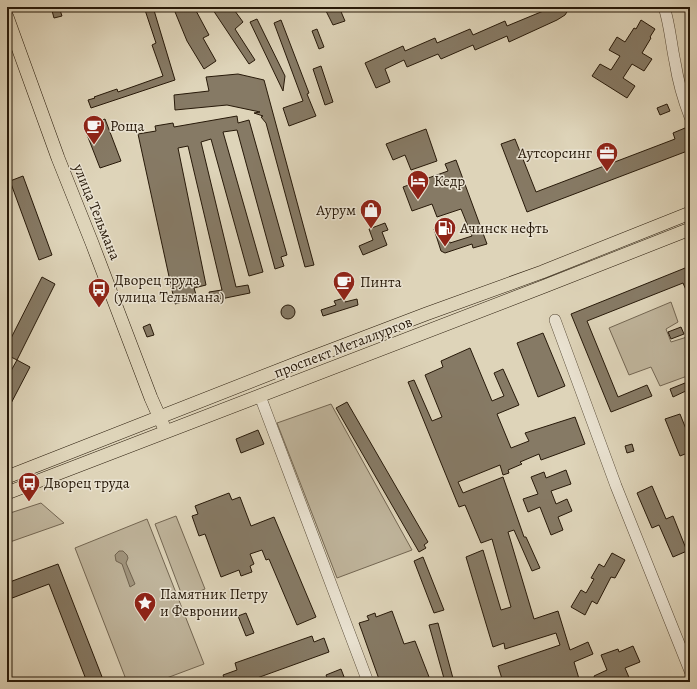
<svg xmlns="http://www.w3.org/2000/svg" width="697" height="689" viewBox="0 0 697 689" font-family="Alegreya,serif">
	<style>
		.green { fill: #bfb49b; stroke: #736652 }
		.water { fill: #a0947d; stroke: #70634f }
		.building { fill: #867a65; stroke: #271909 }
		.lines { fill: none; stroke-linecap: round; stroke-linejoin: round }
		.minor-casing { stroke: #554835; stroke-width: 12 }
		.major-casing { stroke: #271909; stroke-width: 14 }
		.minor { stroke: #eae3d2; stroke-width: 11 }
		.major { stroke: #ded4b9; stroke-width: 13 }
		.labels { text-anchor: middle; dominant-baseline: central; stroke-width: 3; stroke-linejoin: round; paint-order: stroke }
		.poi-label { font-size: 15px; fill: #271909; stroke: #eae3d2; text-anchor: start }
		.street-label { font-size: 15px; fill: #271909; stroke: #eae3d2 }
	</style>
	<rect width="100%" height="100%" fill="#ded4b9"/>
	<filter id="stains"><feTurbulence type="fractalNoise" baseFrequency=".005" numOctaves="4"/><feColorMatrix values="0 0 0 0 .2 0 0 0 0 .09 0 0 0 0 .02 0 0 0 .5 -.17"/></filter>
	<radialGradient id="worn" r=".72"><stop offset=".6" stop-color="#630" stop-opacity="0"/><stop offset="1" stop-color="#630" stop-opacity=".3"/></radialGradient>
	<path class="green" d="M671,302L678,322L666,329L671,342L687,337L690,344V375L660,386L651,367L629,375L609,328Z
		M331,404L412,550L337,578L277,423Z
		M41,503L64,523L7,543V514Z
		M176,516L205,589L183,598L155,524Z
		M147,519L204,664L156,682H127L75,548Z"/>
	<path class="water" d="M119,551H123L127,555L128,558L126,563L135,584L130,587L122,564L116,561L115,555Z"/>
	<path class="building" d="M51,7H59L62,16L54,18Z
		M144,7H153L175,80L91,108L88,100L95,98L94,97L117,89L118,92L163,76L152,45L156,43Z
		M173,7H194L209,35L203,38L216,61L204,69L187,41Z
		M211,7H232L243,22L235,29L255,60L249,64Z
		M324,7H339L345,21L333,25Z
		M553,7H570L565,15L557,20L509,42L507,36L475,50L473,45L441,59L438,54L407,67L404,60L385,69L390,82L376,88L365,63L403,46L405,51L435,38L437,43L470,29L473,35L505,21L507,26Z
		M257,19L285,76L283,91L250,22Z
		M281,20L309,93L307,94L316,116L289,126L283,108L303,101L274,23Z
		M641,20L655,29L650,37L651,38L642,53L652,59L644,71L632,64L623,78L635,86L627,98L592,76L600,64L611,70L620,56L609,50L617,37L625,42L634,28L636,29Z
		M317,29L324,47L319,49L312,31Z
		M321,66L333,102L325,105L313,69Z
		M238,74L264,80L314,265L305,267L266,123L261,117L263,116L254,113L260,112L227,105L175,110L174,95L209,91L206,77Z
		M667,104L670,111L660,115L657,108Z
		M237,116L238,123L249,120L287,255L281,257L284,266L275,269L237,130L223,132L263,272L249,276L211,139L201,142L236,287L248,285L250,293L211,301L209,292L222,290L188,146L178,148L206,285L194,288L197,298L175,304L138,134L156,131L155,126L173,123L174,127Z
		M105,119L121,161L100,168L84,127Z
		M685,128L690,142V150L527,212L501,144L515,139L536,192L675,139L673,133Z
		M426,129L437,161L411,170L405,155L393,160L386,144Z
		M456,160L487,244L473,248L472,244L445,253L441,251L434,229L445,225L450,243L472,236L461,209L437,217L432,204L412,211L403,187L448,171L445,164Z
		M23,176L52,255L39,260L10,181Z
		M385,223L388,230L382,232L387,245L363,255L359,246L373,240L369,229Z
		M690,266V299L683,283L587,321L618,397L647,385L652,396L611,412L571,314Z
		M42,277L55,284L17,360L7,355V346Z
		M344,298L345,302L357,299L358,305L323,316L321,310L336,305L334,301Z
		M281 312a7 7 0 1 1 14 0a7 7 0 1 1-14 0Z
		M150,324L154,335L147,337L143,327Z
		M681,327L684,334L671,339L668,332Z
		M543,333L565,386L538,397L517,343Z
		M470,348L492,401L504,396L494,373L503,369L519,405L497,414L511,448L529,441L525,433L575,417L585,444L541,460L539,454L520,462L522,464L508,470L509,473L503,475L500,465L458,482L463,493L503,477L524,537H526L540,568L532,571L514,530L508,532L534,619L558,611L570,650L588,642L593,654L574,662L580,682H503L498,666L560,645L556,633L505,649L504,643L493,647L466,557L483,550L501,610L511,607L492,539L481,543L465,505L459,507L408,382L414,380L432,421L442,417L425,375L443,367L441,361Z
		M17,360L30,367L7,411V378Z
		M690,381V389L673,397L670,389Z
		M347,402L428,542L424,545L426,548L419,552L336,408Z
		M680,414L690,439V452L680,456L665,419Z
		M258,430L264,444L241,453L236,439Z
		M632,444L634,451L627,453L625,446Z
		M566,470L571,484L551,491L556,504L567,499L572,511L558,517L563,530L551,535L540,507L528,512L523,499L538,494L531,477L544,472L546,478Z
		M652,486L666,519L673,516L687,551L673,557L659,525L652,528L637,493Z
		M229,493L232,500L240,497L251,526L274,517L316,617L297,625L269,559L266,560L262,550L250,554L254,564L250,566L252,572L241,576L239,570L221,577L205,534L199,536L192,516L198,514L195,506Z
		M612,553L625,560L615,578L611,577L597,604L592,601L585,615L571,607L581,590L586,593L594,579L591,578L599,564L604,567Z
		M423,557L444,610L434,613L414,561Z
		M58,564L104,682H87L49,584L7,600V583Z
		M392,611L404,644L415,641L431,682H380L359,623L369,620L367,616L375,613L376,617Z
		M246,613L254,633L246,636L238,616Z
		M438,623L454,682H445L429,625Z
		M312,636L314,642L324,638L329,652L246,682H226L223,675L237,670L235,663Z
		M633,646L640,662L625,668L631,682H596L594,676L607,670L601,655L618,649L619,652Z
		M341,669L346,682H329L326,675Z"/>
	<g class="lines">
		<g class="minor-casing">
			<path id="minor" d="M664,7C670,25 671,44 675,62C678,81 683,99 690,117
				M555,320L616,486L690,671
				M260,396L368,682"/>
		</g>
		<g class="major-casing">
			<path id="major" d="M7,17L58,158L92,243L151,398L163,425
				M7,477L300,362L426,314L542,272L690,213
				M7,493L545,286L690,229"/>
		</g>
		<use href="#minor" class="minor"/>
		<use href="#major" class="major"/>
	</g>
	<defs>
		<g id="cafe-pin" transform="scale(1.15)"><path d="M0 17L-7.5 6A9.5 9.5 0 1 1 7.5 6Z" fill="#8f2418" stroke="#eae3d2"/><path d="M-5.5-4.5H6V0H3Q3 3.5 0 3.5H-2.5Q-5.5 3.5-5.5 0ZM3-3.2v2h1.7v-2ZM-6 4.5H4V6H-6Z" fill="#fff"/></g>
		<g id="office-pin" transform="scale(1.15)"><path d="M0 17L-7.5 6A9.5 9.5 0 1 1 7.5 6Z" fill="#8f2418" stroke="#eae3d2"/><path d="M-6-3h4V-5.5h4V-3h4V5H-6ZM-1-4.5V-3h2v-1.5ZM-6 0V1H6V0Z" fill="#fff"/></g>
		<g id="hotel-pin" transform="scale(1.15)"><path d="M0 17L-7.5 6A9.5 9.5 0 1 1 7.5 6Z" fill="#8f2418" stroke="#eae3d2"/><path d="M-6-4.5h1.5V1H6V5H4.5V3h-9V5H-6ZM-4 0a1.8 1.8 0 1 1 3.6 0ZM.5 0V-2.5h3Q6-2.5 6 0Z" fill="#fff"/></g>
		<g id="shop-pin" transform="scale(1.15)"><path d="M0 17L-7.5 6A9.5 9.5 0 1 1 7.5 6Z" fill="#8f2418" stroke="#eae3d2"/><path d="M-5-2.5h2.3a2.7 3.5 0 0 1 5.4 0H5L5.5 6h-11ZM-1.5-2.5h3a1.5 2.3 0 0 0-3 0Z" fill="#fff"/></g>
		<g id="fuel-pin" transform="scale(1.15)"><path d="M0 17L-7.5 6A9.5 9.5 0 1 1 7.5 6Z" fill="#8f2418" stroke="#eae3d2"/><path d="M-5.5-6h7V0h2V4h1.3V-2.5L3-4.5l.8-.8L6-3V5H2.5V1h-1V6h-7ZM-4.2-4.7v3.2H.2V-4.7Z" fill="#fff"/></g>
		<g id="bus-pin" transform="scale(1.15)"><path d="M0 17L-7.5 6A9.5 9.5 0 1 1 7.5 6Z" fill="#8f2418" stroke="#eae3d2"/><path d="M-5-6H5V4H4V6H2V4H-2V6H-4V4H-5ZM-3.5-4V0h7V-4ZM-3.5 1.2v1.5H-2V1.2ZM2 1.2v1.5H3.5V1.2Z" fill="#fff"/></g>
		<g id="sight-pin" transform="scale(1.15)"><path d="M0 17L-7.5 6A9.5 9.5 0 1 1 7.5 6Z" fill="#8f2418" stroke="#eae3d2"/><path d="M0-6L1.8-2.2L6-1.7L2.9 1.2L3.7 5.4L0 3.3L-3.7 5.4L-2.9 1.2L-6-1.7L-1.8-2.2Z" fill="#fff"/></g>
	</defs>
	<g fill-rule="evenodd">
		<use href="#cafe-pin" x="94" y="126"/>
		<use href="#office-pin" x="607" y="153"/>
		<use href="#hotel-pin" x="418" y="181"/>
		<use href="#shop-pin" x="371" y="210"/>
		<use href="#fuel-pin" x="445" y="228"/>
		<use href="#cafe-pin" x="344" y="282"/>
		<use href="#bus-pin" x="99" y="289"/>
		<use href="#bus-pin" x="29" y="483"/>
		<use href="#sight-pin" x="145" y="603"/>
	</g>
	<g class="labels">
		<g class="poi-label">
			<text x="110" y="126">Роща</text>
			<text x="592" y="153" text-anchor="end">Аутсорсинг</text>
			<text x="434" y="181">Кедр</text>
			<text x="356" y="210" text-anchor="end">Аурум</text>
			<text x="460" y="228">Ачинск нефть</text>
			<text x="114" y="280">Дворец труда<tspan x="114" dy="17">(улица Тельмана)</tspan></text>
			<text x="360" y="282">Пинта</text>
			<text x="44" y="483">Дворец труда</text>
			<text x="160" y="594">Памятник Петру<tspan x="160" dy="17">и Февронии</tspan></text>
		</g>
		<g class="street-label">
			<text transform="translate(97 212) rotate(68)">улица Тельмана</text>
			<text transform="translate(343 347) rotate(-21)">проспект Металлургов</text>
		</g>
	</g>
	<rect width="697" height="689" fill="none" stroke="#ded4b9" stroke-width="24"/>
	<rect x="8" y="8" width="681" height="673" fill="none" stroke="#271909" stroke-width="2"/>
	<rect x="12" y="12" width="673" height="665" fill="none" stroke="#271909"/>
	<rect width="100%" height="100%" filter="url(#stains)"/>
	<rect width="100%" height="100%" fill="url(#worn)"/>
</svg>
